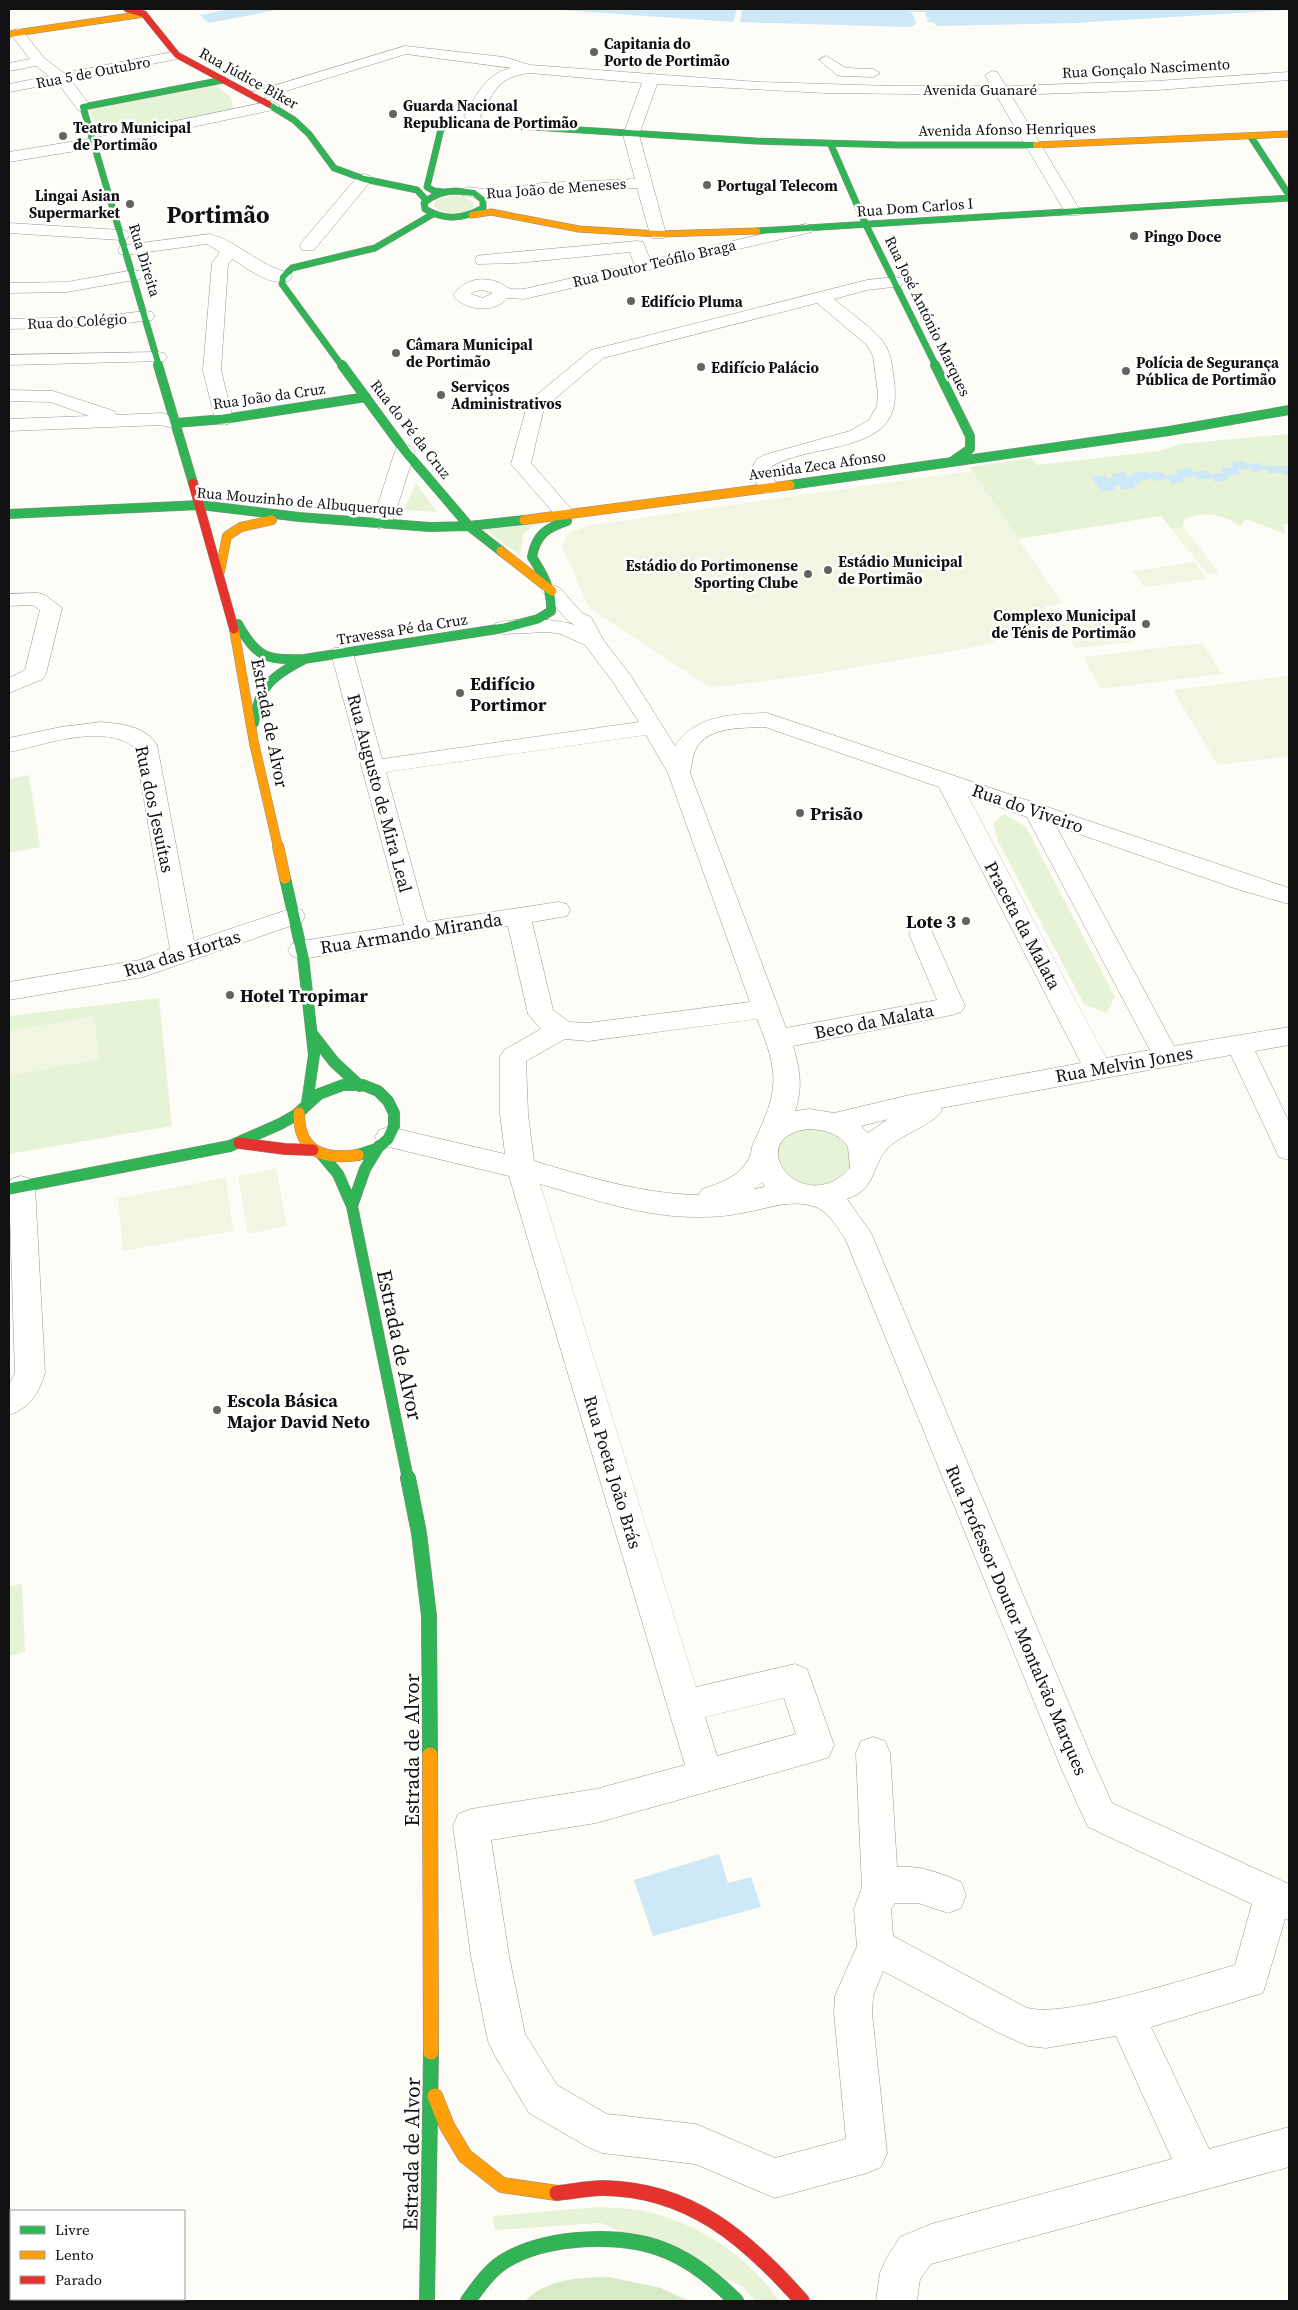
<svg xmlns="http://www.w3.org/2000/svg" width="1298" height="2310" viewBox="0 0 1298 2310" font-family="'Source Serif 4',serif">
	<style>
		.green { fill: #e7f3d7 }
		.forest { fill: #d8eac5 }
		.pitch { fill: #f0f6e1 }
		.water { fill: #cde8f7 }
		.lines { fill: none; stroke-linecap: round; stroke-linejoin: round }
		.street-casing { stroke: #979795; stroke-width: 1 }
		.fast-far3-casing { stroke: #8e8d8b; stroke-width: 7 }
		.fast-far2-casing { stroke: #8e8d8b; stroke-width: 10 }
		.fast-far1-casing { stroke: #8e8d8b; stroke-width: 12 }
		.fast-casing { stroke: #8e8d8b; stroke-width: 16 }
		.slow-far3-casing { stroke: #8e8d8b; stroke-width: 7 }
		.slow-far2-casing { stroke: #8e8d8b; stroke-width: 10 }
		.slow-far1-casing { stroke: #8e8d8b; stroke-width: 12 }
		.slow-casing { stroke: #8e8d8b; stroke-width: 16 }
		.jam-far3-casing { stroke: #8e8d8b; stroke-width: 7 }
		.jam-far2-casing { stroke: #8e8d8b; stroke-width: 10 }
		.jam-far1-casing { stroke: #8e8d8b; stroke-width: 12 }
		.jam-casing { stroke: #8e8d8b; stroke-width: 16 }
		.street { fill: #fffffe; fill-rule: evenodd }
		.fast-far3 { stroke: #30b455; stroke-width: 6 }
		.fast-far2 { stroke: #30b455; stroke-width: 9 }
		.fast-far1 { stroke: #30b455; stroke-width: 11 }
		.fast { stroke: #30b455; stroke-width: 15 }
		.slow-far3 { stroke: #ff9f0a; stroke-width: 6 }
		.slow-far2 { stroke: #ff9f0a; stroke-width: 9 }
		.slow-far1 { stroke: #ff9f0a; stroke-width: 11 }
		.slow { stroke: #ff9f0a; stroke-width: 15 }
		.jam-far3 { stroke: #e5322d; stroke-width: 6 }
		.jam-far2 { stroke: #e5322d; stroke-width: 9 }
		.jam-far1 { stroke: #e5322d; stroke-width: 11 }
		.jam { stroke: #e5322d; stroke-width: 15 }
		.poi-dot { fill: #646362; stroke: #fff; stroke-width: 2 }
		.labels { text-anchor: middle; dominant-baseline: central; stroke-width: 5; stroke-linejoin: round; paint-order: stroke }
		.far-poi-label { font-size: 15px; font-weight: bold; fill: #111; stroke: #fff; text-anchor: start }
		.far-street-label { font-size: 15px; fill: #111; stroke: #fff }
		.poi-label { font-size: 18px; font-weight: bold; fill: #111; stroke: #fff; text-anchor: start }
		.street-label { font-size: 18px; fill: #111; stroke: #fff }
		.near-street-label { font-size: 21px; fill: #111; stroke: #fff }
		.far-town-label { font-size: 24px; font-weight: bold; fill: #111; stroke: #fff }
	</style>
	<rect width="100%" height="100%" fill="#fdfcf7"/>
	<path class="green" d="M215,85L231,97L234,111L101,139L89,108Z
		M449,196H464L474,203L473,207C463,215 443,216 434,206L435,201Z
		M1289,434V523L1283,525L1285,534L1246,519L1240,526C1224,515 1202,510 1184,520L1183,527L1172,529L1161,516L1018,539L969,467L1031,458L1037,465L1160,451L1179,444Z
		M416,483L437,512L404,510Z
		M559,520L533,526L523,534L520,555L485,530Z
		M29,775L40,847L9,853V779Z
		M1004,814L1026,827L1115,997L1106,1013L1084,1004L999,843L993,824Z
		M159,998L172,1126L9,1154V1016Z
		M806,1128C832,1130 840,1131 853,1154L850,1170C845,1174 840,1180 835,1182C792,1200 748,1145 806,1128Z
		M22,1584L25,1652L9,1656V1586Z
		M598,2207C613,2208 630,2208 644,2211C699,2223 748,2256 779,2301H755L742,2286L601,2223L495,2230L493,2216Z"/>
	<path class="forest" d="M609,2277L661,2288L688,2301H525C548,2278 579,2278 609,2277Z"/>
	<path class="pitch" d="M971,471L1062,603L1044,607L1055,627L965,649L810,675L711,688L589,608L562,546L569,532L592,525Z
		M1183,527L1219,572L1207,574L1172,529Z
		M1195,562L1207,579L1144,587L1133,571Z
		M1113,609L1132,642L1075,648L1057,615Z
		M1202,643L1222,674L1101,689L1083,657Z
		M1289,676V756L1218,765L1173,690Z
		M94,1016L99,1059L9,1076V1031Z
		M276,1168L287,1226L248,1234L238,1176Z
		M226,1178L233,1231L123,1251L118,1198Z"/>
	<path class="water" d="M230,9H275L276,10L209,23L200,15Z
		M546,9H737L733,22Z
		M742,9H1289V10L1075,23L937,26L933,22H928L927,20L930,19L927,18L925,13L927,12H909L912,13L915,19H911L915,20L916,24L910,27L740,22Z
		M1244,461L1248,464L1260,463L1263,466H1289V475H1285L1282,472L1269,474L1266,470L1253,472L1249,468L1237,470L1240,474L1227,476L1229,480L1215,482L1212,478L1198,480L1195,476L1183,478L1185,482L1171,484L1168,479L1154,481L1152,479L1139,481L1141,483L1134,484L1136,488L1122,490L1119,485L1114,486L1116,490L1102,492L1091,477L1105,475L1108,478H1113L1111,474L1125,472L1128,476L1134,475L1133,473L1147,471L1149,473L1162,472L1165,476L1178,474L1176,470L1190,468L1193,472L1206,470L1210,474L1223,473L1220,468L1233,467L1230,462Z
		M719,1854L728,1883L751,1877L761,1907L653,1936L634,1880Z"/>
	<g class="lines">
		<g class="street-casing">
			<path id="street" d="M17,29L22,30L44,58L64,73L177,51L184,55L177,59L71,80L91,107L83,112L78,110L58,83L9,92V84L49,76L36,66L9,71V63L30,59L10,33Z
				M405,46L504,57L530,65L759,82L891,86H991L985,75L992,71L997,72L1006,86L1157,81L1289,72V80L1157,90L1011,95L1081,212L1079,215H1067L1065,212L996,95L825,93L657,84L639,135L666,234L664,238H652L650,234L637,188C606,190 575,190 544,193C515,195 491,202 462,195L460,192L462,189L468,187L493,190L542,183L635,179L623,135L642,83L530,73C498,77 495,90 480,116L485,122L482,125C473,128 470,123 464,116C477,95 485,74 511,68L406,54L260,99L255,100L248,96L250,93Z
				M826,56L846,68L873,69L880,73L873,77L842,76L837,75L819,60Z
				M272,101L280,106L277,109L94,148L9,162V152L94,138Z
				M364,174L370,176L372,179L370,182L314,250H302L300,246L302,242L358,176Z
				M9,223L121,230L127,231L129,235L127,239L121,240L9,233Z
				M806,224L812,226L814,229L812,232L524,299L507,298C495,314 464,311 453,295C464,280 480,276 498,282C502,283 505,287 508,288C513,290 519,289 524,289L634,264L630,252L517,263L477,264L475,260L477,256L483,255L637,241L643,242L650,260ZM482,290L493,293L483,298L471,294L473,292Z
				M210,234C238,241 259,266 289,273L292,277L289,281C268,286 249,269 232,259L228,264L221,370L233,419L231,423L224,425L217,423L215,419L203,370L212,263L220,252L207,244L126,255L120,254L118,250L120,246L126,245Z
				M134,270L140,271L143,275L140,279L67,292L9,293V283L67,282Z
				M895,277L901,278L904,282L901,286L867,290L834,299C849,312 867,324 880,338C889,348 892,361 893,373C898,404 895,426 863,439C835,451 799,451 772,466L770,471L778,487L775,491L768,493L761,491L750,471L757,459L764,455L850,431L869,420L877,406L878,394L873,356L867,345L817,303L603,358L544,408L531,463L572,510L575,514L572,518L565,520L558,518L511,464L528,402L591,350L867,280Z
				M146,311L152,312L155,316L152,320L94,327L9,329V319L94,317Z
				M158,352L164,353L167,357L164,361L9,365V355Z
				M9,390L53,391L114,411L116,415L162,413L183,419L185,423L183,427L176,429L161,425L9,431V419L89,416L51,402L9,401Z
				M405,445L412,447L415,451L392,523L389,527L382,529L375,527L372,523L395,451L398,447Z
				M552,585L559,587L582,613L591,617L604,641L631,676L675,746C695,715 733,714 767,713L1289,888V904L1240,890L1056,826L1174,1046L1289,1027V1045L1255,1051L1289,1122V1160L1279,1157L1231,1055L941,1108L942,1110C935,1124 902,1134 889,1147C871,1163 878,1189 847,1199L871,1233L1093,1761L1112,1803L1289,1884V1920L1285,1919L1263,1993L1151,2027L1209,2149L1289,2127V2167L931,2264L920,2279L917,2301H876L880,2273L886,2259L900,2237L931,2224L1172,2159L1116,2036L1046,2048L1028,2046L999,2033L883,1971L873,1996L872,2013L887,2153L881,2167L867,2173L775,2198L695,2164L602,2153L588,2147L529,2113L494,2054L488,2041L471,1956L453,1826L458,1814L471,1809L596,1789L685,1765L509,1176L389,1147L379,1144L375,1137L379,1130L389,1127L505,1154L500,1114V1057L504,1050L541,1029L528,1014L508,926L301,959L292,956L288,950L292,944L301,941L404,925L331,653L334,648L342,647L350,648L353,653L382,759L639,722L611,679L585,645L561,634L549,632L504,634L496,633L493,628L496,623C523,617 549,618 575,625L568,621L542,591L545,587ZM765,727L939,787L1081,1063L910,1095L834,1113L809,1109L795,1111C803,1089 800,1068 793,1046L952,1015L961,1012L965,1006L933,934L930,928L921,926L912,928L909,934L937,1000L786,1028L690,773C692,765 692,757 696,749C707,726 744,728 765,727ZM646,735L668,773L750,1002L588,1023L569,1022L553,1010L532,922L567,916L570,910L567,904L558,902L427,922L386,772ZM968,796L1027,817L1150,1050L1106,1058ZM757,1019C780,1075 779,1090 753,1144C751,1148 752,1154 749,1158C741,1176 719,1184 702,1189L699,1195C642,1194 588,1177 534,1161L528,1114L526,1061L565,1039L588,1041ZM888,1119L868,1133L861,1126L885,1120ZM809,1129C825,1130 839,1133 848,1147L850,1168C802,1221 739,1137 809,1129ZM762,1182L765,1187L754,1189ZM540,1184C592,1199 646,1218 700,1217C714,1217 728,1216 742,1213C767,1209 788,1199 813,1206C828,1210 836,1226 845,1238L1062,1770L1088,1827L1252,1904L1235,1965C1196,1976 1058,2021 1025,2007L893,1936L891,1909L895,1903H918L948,1913L961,1908L966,1895L961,1882C940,1873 920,1865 897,1867L890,1753L885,1741L873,1737L861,1741L856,1753L862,1887L854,1909L857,1946L835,1996L834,2013L846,2139L775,2158L696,2124L607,2114L557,2085L525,2034L509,1956L491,1840L596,1823L817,1761L829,1757L834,1745L807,1669L795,1664L696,1687ZM784,1698L796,1734L717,1756L705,1717Z
				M38,593L45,595L62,608L46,674L43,679L9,693V678L25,670L40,610L33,605L9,606V594Z
				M101,722C122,724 145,726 157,745L194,941L293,908L302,910L305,916L302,922L143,977L9,1000V982L140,960L170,949L135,748C105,722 44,745 9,752V738L61,727Z
				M21,1176L31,1179L35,1187L45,1373C38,1394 31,1407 9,1415V1385L15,1373L9,1184L11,1179Z"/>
		</g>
		<g class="fast-far3-casing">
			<path id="fast-far3" d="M268,104L294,120L309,134L334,168L364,179L417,190L426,200
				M1251,137L1289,195
				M831,145L866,225L936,366
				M456,191L474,193L483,200V208C463,219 445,221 425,209L424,203C433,195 443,191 456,191Z
				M444,192L434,191L427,187L441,129L454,122L756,141L896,145H1036
				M757,231L1289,198
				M159,366L83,107L223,80
				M342,366L282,284L283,277L292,268L375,248L433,214"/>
		</g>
		<g class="fast-far2-casing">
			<path id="fast-far2" d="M158,365L193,483
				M342,365L405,451L469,526L501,551
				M935,365L970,436V449L954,460
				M176,423L224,419L366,397
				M790,485L1169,431L1289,410
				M9,514L200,505L299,517L430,527L469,526L524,520
				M238,624C257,658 266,660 304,659L504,628L538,619L551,611C552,590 543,574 532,557C536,535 546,528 567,521
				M254,723C258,687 272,676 303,660"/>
		</g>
		<g class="fast-far1-casing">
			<path id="fast-far1" d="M285,878L303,957L314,1055L307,1103
				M313,1035L334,1062L360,1086
				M322,1155L338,1174L352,1206L408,1479
				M9,1189L230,1146L280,1124L296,1115L319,1094L343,1085H363L378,1091L388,1101L394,1113V1126L388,1139L376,1149L358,1155
				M352,1206L365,1169L379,1146"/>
		</g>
		<g class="fast-casing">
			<path id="fast" d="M408,1478L419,1533L429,1616L430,1755
				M427,2301L431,2052
				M468,2301C478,2287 489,2271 503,2262C546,2235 624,2232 669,2252C695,2263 716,2281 736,2301"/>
		</g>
		<g class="slow-far3-casing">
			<path id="slow-far3" d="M9,34L144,14
				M1036,145L1289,134
				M472,215L491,212L579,229L658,234L757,231"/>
		</g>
		<g class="slow-far2-casing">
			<path id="slow-far2" d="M524,520L790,485
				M501,551L552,591
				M220,571L227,536L241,527L272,520
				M234,629L254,743L278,847"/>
		</g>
		<g class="slow-far1-casing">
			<path id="slow-far1" d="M278,846L285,878
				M299,1113C299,1152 323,1160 358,1155"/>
		</g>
		<g class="slow-casing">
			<path id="slow" d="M430,1755L431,2052
				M435,2096L447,2126L465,2156L502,2185L557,2193"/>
		</g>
		<g class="jam-far3-casing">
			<path id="jam-far3" d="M127,9L144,14L177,55L268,104"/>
		</g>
		<g class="jam-far2-casing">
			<path id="jam-far2" d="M193,483L234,629"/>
		</g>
		<g class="jam-far1-casing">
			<path id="jam-far1" d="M239,1143L285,1149L313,1150"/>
		</g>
		<g class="jam-casing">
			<path id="jam" d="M557,2193C572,2192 587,2188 603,2188C690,2189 747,2239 802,2301"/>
		</g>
		<use href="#street" class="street"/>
		<use href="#fast-far3" class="fast-far3"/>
		<use href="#fast-far2" class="fast-far2"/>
		<use href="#fast-far1" class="fast-far1"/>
		<use href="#fast" class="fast"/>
		<use href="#slow-far3" class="slow-far3"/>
		<use href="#slow-far2" class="slow-far2"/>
		<use href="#slow-far1" class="slow-far1"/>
		<use href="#slow" class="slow"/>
		<use href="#jam-far3" class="jam-far3"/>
		<use href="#jam-far2" class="jam-far2"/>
		<use href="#jam-far1" class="jam-far1"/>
		<use href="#jam" class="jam"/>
	</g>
	<g class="poi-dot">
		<circle cx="594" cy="52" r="5"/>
		<circle cx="393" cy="114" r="5"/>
		<circle cx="63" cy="136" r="5"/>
		<circle cx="707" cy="185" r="5"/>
		<circle cx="130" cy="204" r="5"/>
		<circle cx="1134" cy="236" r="5"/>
		<circle cx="631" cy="301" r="5"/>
		<circle cx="396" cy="353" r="5"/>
		<circle cx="701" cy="367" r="5"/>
		<circle cx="1126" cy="371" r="5"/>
		<circle cx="441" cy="395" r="5"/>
		<circle cx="828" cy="570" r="5"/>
		<circle cx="808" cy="574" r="5"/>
		<circle cx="1146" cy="624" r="5"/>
		<circle cx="460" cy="693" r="5"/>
		<circle cx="800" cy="813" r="5"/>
		<circle cx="966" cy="921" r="5"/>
		<circle cx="230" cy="995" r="5"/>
		<circle cx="217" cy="1410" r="5"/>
	</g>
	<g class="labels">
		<g class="far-poi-label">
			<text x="604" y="43">Capitania do<tspan x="604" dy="17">Porto de Portimão</tspan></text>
			<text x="403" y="105">Guarda Nacional<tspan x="403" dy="17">Republicana de Portimão</tspan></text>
			<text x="73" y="127">Teatro Municipal<tspan x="73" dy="17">de Portimão</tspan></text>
			<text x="717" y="185">Portugal Telecom</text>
			<text x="120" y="195" text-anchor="end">Lingai Asian<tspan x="120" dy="17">Supermarket</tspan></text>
			<text x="1144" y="236">Pingo Doce</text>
			<text x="641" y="301">Edifício Pluma</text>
			<text x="406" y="344">Câmara Municipal<tspan x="406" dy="17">de Portimão</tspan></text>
			<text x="1136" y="362">Polícia de Segurança<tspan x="1136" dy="17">Pública de Portimão</tspan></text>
			<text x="711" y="367">Edifício Palácio</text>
			<text x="451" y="386">Serviços<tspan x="451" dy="17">Administrativos</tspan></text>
			<text x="838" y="561">Estádio Municipal<tspan x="838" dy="17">de Portimão</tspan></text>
			<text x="798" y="565" text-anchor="end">Estádio do Portimonense<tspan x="798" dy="17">Sporting Clube</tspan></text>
			<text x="1136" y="615" text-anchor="end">Complexo Municipal<tspan x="1136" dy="17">de Ténis de Portimão</tspan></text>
		</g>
		<g class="far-street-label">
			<text transform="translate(1146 68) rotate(-3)">Rua Gonçalo Nascimento</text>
			<text transform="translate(93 72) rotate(-11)">Rua 5 de Outubro</text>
			<text transform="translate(249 78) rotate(29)">Rua Júdice Biker</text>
			<text x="980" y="89">Avenida Guanaré</text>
			<text transform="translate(1007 129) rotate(-1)">Avenida Afonso Henriques</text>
			<text transform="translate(556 188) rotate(-4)">Rua João de Meneses</text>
			<text transform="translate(915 207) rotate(-4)">Rua Dom Carlos I</text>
			<text transform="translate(145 260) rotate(73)">Rua Direita</text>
			<text transform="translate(654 263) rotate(-13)">Rua Doutor Teófilo Braga</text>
			<text transform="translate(928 316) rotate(64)">Rua José António Marques</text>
			<text transform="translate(77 321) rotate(-3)">Rua do Colégio</text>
			<text transform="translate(269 396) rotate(-8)">Rua João da Cruz</text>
			<text transform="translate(411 429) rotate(52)">Rua do Pé da Cruz</text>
			<text transform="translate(817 465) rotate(-8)">Avenida Zeca Afonso</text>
			<text transform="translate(300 501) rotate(5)">Rua Mouzinho de Albuquerque</text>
			<text transform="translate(402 629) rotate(-9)">Travessa Pé da Cruz</text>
		</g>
		<g class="poi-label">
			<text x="470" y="683">Edifício<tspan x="470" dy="21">Portimor</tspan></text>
			<text x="810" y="813">Prisão</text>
			<text x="956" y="921" text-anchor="end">Lote 3</text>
			<text x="240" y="995">Hotel Tropimar</text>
			<text x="227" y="1400">Escola Básica<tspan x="227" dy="21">Major David Neto</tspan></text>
		</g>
		<g class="street-label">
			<text transform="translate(270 723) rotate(79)">Estrada de Alvor</text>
			<text transform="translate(380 793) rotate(75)">Rua Augusto de Mira Leal</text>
			<text transform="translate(1028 808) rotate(19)">Rua do Viveiro</text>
			<text transform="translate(155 809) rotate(78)">Rua dos Jesuítas</text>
			<text transform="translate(1023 925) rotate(62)">Praceta da Malata</text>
			<text transform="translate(411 933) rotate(-9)">Rua Armando Miranda</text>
			<text transform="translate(182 953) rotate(-17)">Rua das Hortas</text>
			<text transform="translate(874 1021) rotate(-11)">Beco da Malata</text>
			<text transform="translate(1124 1064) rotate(-10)">Rua Melvin Jones</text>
			<text transform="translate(613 1472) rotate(73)">Rua Poeta João Brás</text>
			<text transform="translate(1017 1620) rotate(67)">Rua Professor Doutor Montalvão Marques</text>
		</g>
		<g class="near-street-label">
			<text transform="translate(400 1345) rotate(78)">Estrada de Alvor</text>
			<text transform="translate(411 1750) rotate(-90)">Estrada de Alvor</text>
			<text transform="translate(411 2154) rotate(-89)">Estrada de Alvor</text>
		</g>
		<g class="far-town-label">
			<text x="218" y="214">Portimão</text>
		</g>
	</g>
	<rect width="1298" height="2310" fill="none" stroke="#111111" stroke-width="20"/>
	<rect x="10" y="2210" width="175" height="90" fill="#ffffff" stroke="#a0a0a0"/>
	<rect x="20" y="2226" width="25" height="8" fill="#30b455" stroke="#a0a0a0"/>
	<text x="55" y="2235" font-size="15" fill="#111111">Livre</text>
	<rect x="20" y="2251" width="25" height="8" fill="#ff9f0a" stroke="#a0a0a0"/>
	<text x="55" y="2260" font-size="15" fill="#111111">Lento</text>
	<rect x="20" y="2276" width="25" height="8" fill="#e5322d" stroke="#a0a0a0"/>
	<text x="55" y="2285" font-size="15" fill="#111111">Parado</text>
</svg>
